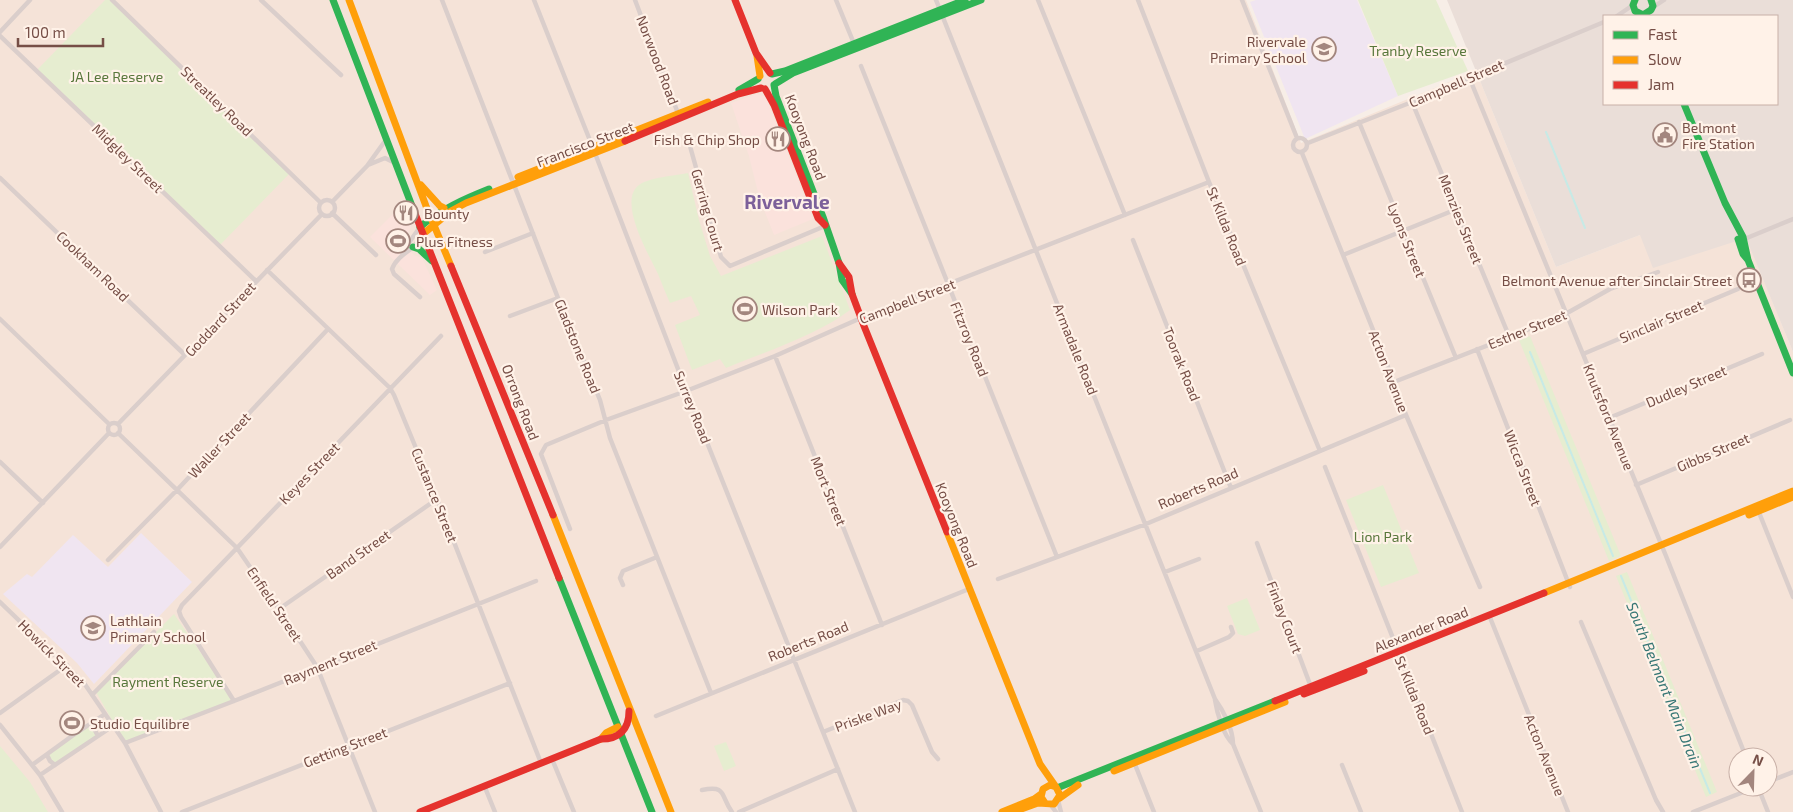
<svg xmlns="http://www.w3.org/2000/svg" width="1793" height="812" viewBox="0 0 1793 812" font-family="'Exo 2',sans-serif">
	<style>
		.residential { fill: #f5e3d8; fill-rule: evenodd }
		.commercial { fill: #fbe2dc }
		.industrial { fill: #eaded8; fill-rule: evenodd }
		.education { fill: #f0e5f1 }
		.green { fill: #e6edd0 }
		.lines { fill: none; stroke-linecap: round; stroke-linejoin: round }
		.stream { stroke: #c7eae6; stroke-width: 2 }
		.street { stroke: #dacecb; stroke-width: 4.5 }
		.fast { stroke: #30b455; stroke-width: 7 }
		.slow { stroke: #ff9f0a; stroke-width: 7 }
		.jam { stroke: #e5322d; stroke-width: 7 }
		.labels { text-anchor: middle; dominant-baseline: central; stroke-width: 4.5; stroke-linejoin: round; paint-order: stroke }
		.poi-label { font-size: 14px; fill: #764e46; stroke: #fff2e8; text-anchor: start }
		.park-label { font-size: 14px; fill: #58773b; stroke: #fff2e8 }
		.street-label { font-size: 14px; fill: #764e46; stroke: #fff2e8 }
		.water-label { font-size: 15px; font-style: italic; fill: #367674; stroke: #fff2e8 }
		.district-label { font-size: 19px; font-weight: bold; fill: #7c609a; stroke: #fff2e8 }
	</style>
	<rect width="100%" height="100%" fill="#f7eee7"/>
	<path class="residential" d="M0,0H1246L1301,143L1476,71L1556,267L1640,235L1746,237L1793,352V812H0ZM1738,757H1768V787H1738Z"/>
	<path class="commercial" d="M757,94L766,97L813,219L774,235L760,200L749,156L731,103Z
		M402,205L411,227L407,235L401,241L414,255L422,258L437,290L430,295L370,237Z"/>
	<path class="industrial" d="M1447,0H1793V352L1746,238L1653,268L1640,235L1556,267ZM1604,16H1777V104H1604Z"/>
	<path class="education" d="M1256,0H1357L1398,96L1305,139L1250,2Z
		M141,533L192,582L94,684L77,663L3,594L27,574L32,577L73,535L108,567Z"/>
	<path class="green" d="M105,0H112L290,173L219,246L36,71Z
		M1358,0H1436L1468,71L1398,96Z
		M688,173L699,220L710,256L721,276L822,236L850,310C817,335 765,352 726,368L720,359L692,370L675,325L700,315L691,296L670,303C666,294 662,284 658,274C649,255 617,201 639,185C650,177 674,176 688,173Z
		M1530,336L1621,556L1609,561L1519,340Z
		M1383,485L1419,573L1381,587L1346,500Z
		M1627,572L1717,792L1706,797L1616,576Z
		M1247,598L1260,630L1245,636L1238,634L1227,606Z
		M174,614L234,701L125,743L96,692Z
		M91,723L98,736L55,765L47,755Z
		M726,742L736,766L724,771L714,746Z
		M0,746L30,782L48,812H0Z"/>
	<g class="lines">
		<path class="stream" d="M1546,132L1585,228
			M1530,352L1613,556
			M1621,576L1710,793"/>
		<path class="street" d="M112,0L321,203
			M261,0L341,75
			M442,0L558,298L600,400L610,438L711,693
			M534,0L593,148L688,395L855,812
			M635,0L679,116
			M836,0L855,46
			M936,0L1215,699C1223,710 1233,729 1233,744L1261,812
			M1038,0L1125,215
			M1138,0L1209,182L1320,451
			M1242,0L1297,138
			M1652,8L1664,0
			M1617,16L1633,5
			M0,32L30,0
			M0,36L256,281
			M861,66L1057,557
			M1469,77L1666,556L1746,757
			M1412,102L1509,336
			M1359,122L1456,358
			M1293 145a7 7 0 1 1 14 0a7 7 0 1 1-14 0Z
			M688,139L721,257L730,266L825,226
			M1308,143L1412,102L1604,22
			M1302,153L1394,382L1406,415L1480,587
			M368,165L385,158L393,162
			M0,178L185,355
			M319 208a8 8 0 1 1 16 0a8 8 0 1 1-16 0Z
			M332,202L367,166L385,141
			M332,213L376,255
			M1133,240L1231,488
			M1742,240L1793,219
			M406,251L408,244L420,227
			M485,252L533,233
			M1343,255L1457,209
			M267,270L390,388L394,395L437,499L541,763
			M420,297L394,274L392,269C395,260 404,254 412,248C416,245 419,239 423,235
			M510,316L558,298
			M0,319L109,424
			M1477,349L1570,587
			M1583,354L1738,289
			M775,356L882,625
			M1394,382L1560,317L1610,289L1658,272
			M1609,418L1762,354
			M108 429a6 6 0 1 1 12 0a6 6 0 1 1-12 0Z
			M118,424L322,214
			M118,433L237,548L279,609L317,667L375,812
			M0,462L43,503
			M1325,467L1462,812
			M1636,485L1790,420
			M1758,510L1793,597
			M570,529L541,454L546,445L606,420L686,391L775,356L861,318L1209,182
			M1257,543L1311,687
			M0,547L109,433
			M108,560L177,490L328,329
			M1165,572L1199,559
			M998,579L1146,524L1406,415
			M623,585L620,578L623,571L657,557
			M0,602L84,683L125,743L161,812
			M279,609L437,499
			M1489,615L1568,812
			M1581,622L1656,800L1663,812
			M1197,651L1229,637L1233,633L1231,627
			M92,695L154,632
			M1215,700C1217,713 1223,735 1233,744
			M234,701L181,617L179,611L182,605L441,336
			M0,713L67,665
			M656,716L969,589
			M91,723L98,736
			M0,725L40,775L62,812
			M823,732L903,700L908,701L912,705L932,752L938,759
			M125,743L234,701L536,581
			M47,755L50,761L55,765
			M552,759L574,812
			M1134,762L1154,812
			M32,765L72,736L105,714
			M1342,765L1361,812
			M40,775L113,726
			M1768,782L1793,772
			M484,785L495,812
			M1758,787L1768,812
			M702,790C727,785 720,795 732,812
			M1058,800L1061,812
			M1050,804L1056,812
			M182,812L510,683
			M739,812L838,769
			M1693,812L1756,787"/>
		<path class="fast" d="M333,0L412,206
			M1635,0L1633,5L1635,11L1643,15L1651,10L1653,6L1651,0
			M772,74L785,71L965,0
			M775,84L793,73L981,0
			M774,85L776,96L823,217L839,263L842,280L852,294
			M739,90L758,79
			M1684,104L1725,203L1743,237L1748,260L1793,373
			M420,227C441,209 464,199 489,189
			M1738,239L1743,254L1748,260
			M413,247L419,249L432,261
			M559,578L652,812
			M1057,788L1275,701"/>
		<path class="slow" d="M349,0L426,206L451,266
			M757,56L760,76
			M518,177L708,102
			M421,185L440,206L444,208
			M423,234L451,211L466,203L625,141
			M553,515L671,812
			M1749,515L1793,497
			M947,532L1040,764L1056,787
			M1544,593L1793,491
			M601,739L606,733L618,727
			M1114,771L1285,702
			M1060,798L1078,785
			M1002,812L1034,799L1041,794
			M1013,812L1038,803L1054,804L1060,795L1056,787L1050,785L1043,789L1041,797L1045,803"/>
		<path class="jam" d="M735,0L756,53L770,73
			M765,89L774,105L818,218L825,225
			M625,141L738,94L761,88
			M412,206L559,578
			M839,263L849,277L852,294L864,326L947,532
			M451,266L553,515
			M1304,694L1364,671
			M1275,701L1544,593
			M420,812L601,739C619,739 629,730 629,711"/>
	</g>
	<defs>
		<g id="school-ring" transform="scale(1.25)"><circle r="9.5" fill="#fff2e8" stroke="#a3867e" stroke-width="1.5"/><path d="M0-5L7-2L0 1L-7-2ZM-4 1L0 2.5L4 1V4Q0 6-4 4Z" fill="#a3867e"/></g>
		<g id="civic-ring" transform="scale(1.25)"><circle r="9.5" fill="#fff2e8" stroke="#a3867e" stroke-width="1.5"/><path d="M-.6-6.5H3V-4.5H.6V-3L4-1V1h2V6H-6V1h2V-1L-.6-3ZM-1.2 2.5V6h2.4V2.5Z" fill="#a3867e"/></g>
		<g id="restaurant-ring" transform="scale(1.25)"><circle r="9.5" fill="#fff2e8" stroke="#a3867e" stroke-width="1.5"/><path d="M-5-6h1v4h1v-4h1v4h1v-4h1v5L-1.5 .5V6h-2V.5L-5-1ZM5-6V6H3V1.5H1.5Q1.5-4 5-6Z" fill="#a3867e"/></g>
		<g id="stadium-ring" transform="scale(1.25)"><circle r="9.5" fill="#fff2e8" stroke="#a3867e" stroke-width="1.5"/><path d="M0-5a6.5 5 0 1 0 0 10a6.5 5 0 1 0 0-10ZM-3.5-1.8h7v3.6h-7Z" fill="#a3867e"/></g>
		<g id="bus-ring" transform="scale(1.25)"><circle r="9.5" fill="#fff2e8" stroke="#a3867e" stroke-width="1.5"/><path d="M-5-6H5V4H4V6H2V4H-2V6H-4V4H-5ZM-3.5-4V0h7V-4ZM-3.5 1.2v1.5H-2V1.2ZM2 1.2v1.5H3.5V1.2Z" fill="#a3867e"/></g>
	</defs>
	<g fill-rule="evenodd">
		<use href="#school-ring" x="1324" y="49"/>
		<use href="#civic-ring" x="1665" y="135"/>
		<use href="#restaurant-ring" x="778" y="139"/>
		<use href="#restaurant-ring" x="406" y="213"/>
		<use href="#stadium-ring" x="398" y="241"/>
		<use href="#bus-ring" x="1749" y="280"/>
		<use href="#stadium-ring" x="745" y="309"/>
		<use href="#school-ring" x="93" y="628"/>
		<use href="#stadium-ring" x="72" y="723"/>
	</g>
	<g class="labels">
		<g class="poi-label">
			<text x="1306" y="41" text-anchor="end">Rivervale<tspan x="1306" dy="16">Primary School</tspan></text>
			<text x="1682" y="127">Belmont<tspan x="1682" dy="16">Fire Station</tspan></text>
			<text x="760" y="139" text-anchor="end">Fish &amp; Chip Shop</text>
			<text x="424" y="213">Bounty</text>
			<text x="416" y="241">Plus Fitness</text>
			<text x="1732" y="280" text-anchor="end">Belmont Avenue after Sinclair Street</text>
			<text x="762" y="309">Wilson Park</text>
			<text x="110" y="620">Lathlain<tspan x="110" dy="16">Primary School</tspan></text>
			<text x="90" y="723">Studio Equilibre</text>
		</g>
		<g class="park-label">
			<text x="1418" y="50">Tranby Reserve</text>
			<text x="117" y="76">JA Lee Reserve</text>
			<text x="1383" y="536">Lion Park</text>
			<text x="168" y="681">Rayment Reserve</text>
		</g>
		<g class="street-label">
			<text transform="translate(658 60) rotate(69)">Norwood Road</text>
			<text transform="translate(1456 83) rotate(-23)">Campbell Street</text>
			<text transform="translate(217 101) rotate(44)">Streatley Road</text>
			<text transform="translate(806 137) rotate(69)">Kooyong Road</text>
			<text transform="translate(585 144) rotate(-21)">Francisco Street</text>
			<text transform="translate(128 158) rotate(44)">Midgley Street</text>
			<text transform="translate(708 210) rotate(74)">Gerring Court</text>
			<text transform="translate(1461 219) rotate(68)">Menzies Street</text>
			<text transform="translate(1227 226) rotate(68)">St Kilda Road</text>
			<text transform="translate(1407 240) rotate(68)">Lyons Street</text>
			<text transform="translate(93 266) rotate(44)">Cookham Road</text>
			<text transform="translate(907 301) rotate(-21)">Campbell Street</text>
			<text transform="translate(220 319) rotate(-47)">Goddard Street</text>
			<text transform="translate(1661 321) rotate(-23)">Sinclair Street</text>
			<text transform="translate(1527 329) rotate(-22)">Esther Street</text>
			<text transform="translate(970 339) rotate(68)">Fitzroy Road</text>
			<text transform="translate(578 346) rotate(68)">Gladstone Road</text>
			<text transform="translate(1076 349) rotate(68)">Armadale Road</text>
			<text transform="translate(1182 364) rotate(68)">Toorak Road</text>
			<text transform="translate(1389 371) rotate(69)">Acton Avenue</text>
			<text transform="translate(1686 386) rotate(-23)">Dudley Street</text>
			<text transform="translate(521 402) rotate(69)">Orrong Road</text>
			<text transform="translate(693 407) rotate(68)">Surrey Road</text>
			<text transform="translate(1609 417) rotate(68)">Knutsford Avenue</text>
			<text transform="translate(219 445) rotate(-47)">Waller Street</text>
			<text transform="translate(1713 452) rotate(-23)">Gibbs Street</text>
			<text transform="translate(1523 468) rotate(69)">Wicca Street</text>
			<text transform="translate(309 473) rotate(-46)">Keyes Street</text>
			<text transform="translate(1198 488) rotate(-23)">Roberts Road</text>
			<text transform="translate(829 491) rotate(68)">Mort Street</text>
			<text transform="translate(435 495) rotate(68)">Custance Street</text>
			<text transform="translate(957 525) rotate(68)">Kooyong Road</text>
			<text transform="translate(358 554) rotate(-35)">Band Street</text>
			<text transform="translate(275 604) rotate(56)">Enfield Street</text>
			<text transform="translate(1285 617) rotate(69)">Finlay Court</text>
			<text transform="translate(1421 629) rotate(-22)">Alexander Road</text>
			<text transform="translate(808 641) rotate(-22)">Roberts Road</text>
			<text transform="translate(52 653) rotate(45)">Howick Street</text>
			<text transform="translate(330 662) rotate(-22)">Rayment Street</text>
			<text transform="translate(1415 695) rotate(68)">St Kilda Road</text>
			<text transform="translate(868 715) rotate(-20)">Priske Way</text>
			<text transform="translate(345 747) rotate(-21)">Getting Street</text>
			<text transform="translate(1545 755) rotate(68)">Acton Avenue</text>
		</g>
		<g class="water-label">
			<text transform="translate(1665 685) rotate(68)">South Belmont Main Drain</text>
		</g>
		<g class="district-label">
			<text x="787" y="201">Rivervale</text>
		</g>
	</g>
	<rect x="1603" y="15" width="175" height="90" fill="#fff2e8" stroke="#c8b0a7"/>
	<rect x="1613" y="31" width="25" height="8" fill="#30b455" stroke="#c8b0a7"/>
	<text x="1648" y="40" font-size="15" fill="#764e46">Fast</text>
	<rect x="1613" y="56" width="25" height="8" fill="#ff9f0a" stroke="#c8b0a7"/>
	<text x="1648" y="65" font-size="15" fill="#764e46">Slow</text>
	<rect x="1613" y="81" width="25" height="8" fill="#e5322d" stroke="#c8b0a7"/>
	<text x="1648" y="90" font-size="15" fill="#764e46">Jam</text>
	<g transform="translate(1753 772) rotate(23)"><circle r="24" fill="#fff2e8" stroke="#c8b0a7"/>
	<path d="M0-4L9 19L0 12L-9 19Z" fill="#a3867e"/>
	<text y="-8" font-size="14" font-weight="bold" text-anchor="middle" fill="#764e46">N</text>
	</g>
	<path d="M18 38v8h85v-8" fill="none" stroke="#764e46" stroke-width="2.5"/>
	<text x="25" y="38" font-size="15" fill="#764e46" stroke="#fff2e8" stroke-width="4" paint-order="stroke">100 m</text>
</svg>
